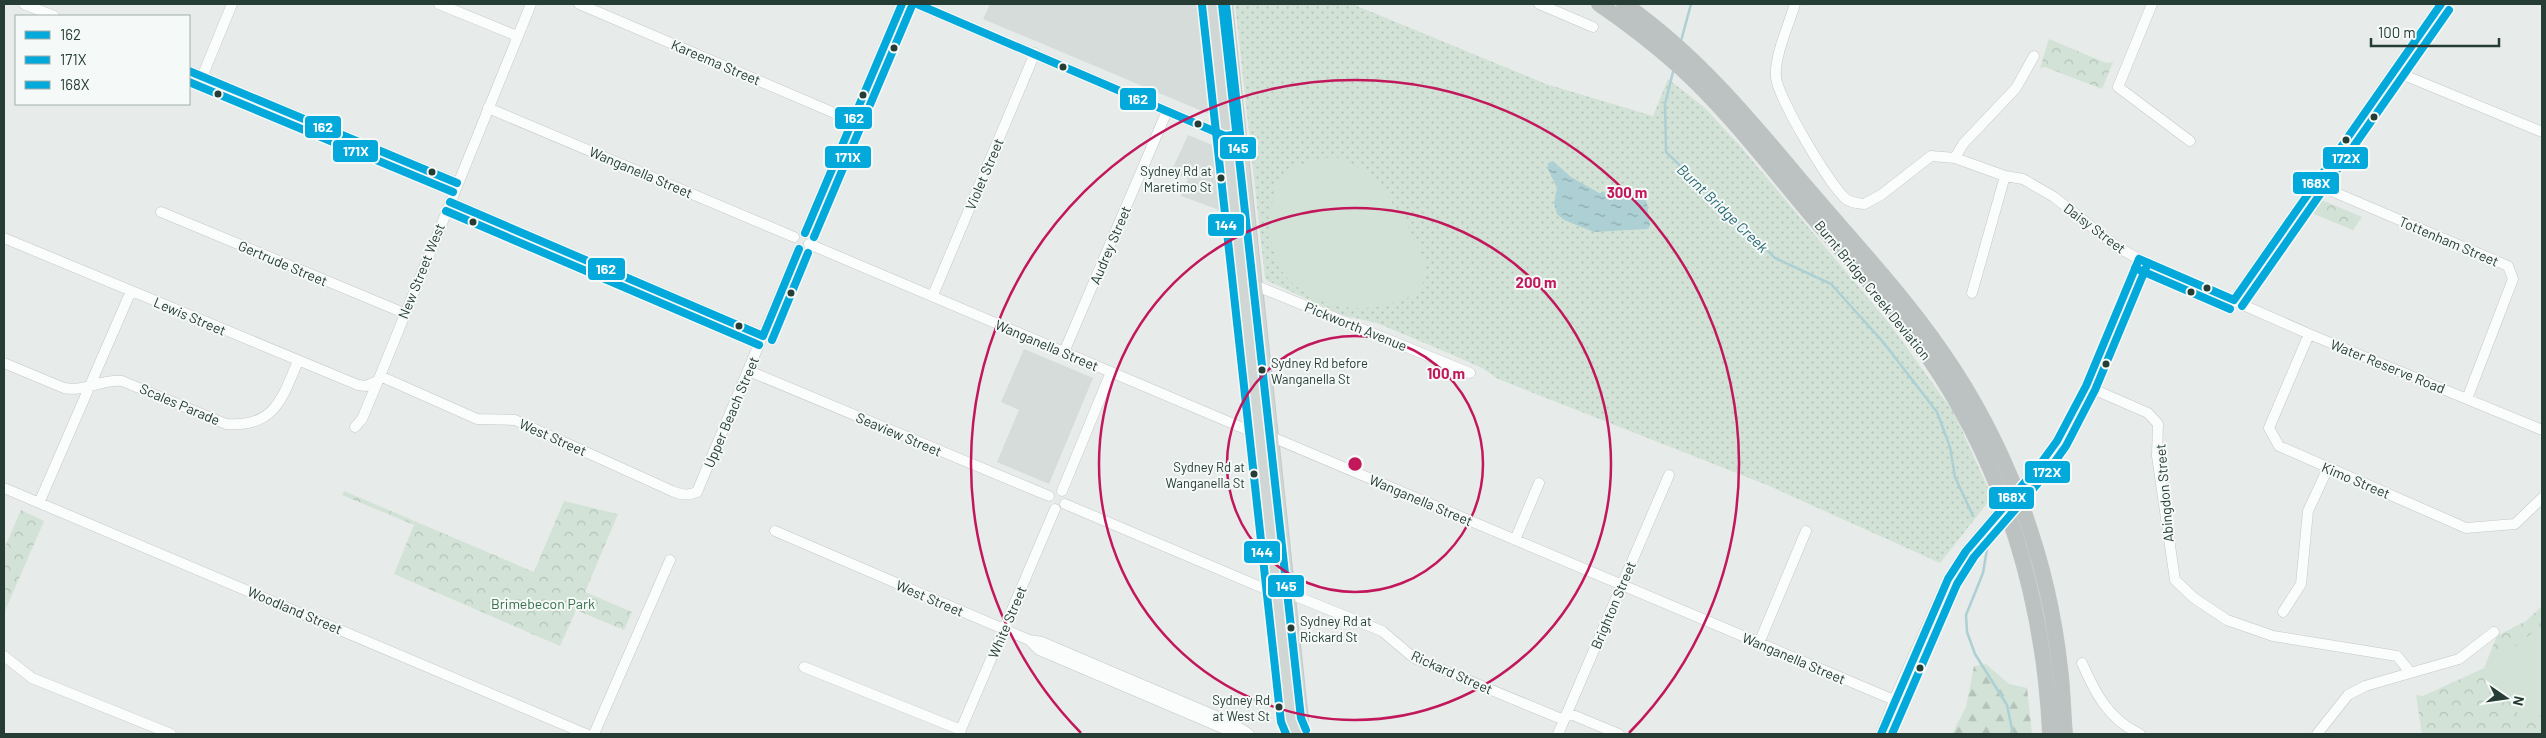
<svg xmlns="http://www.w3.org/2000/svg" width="2546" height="738" viewBox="0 0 2546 738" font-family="Barlow,sans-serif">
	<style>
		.built { fill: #d5dcd9 }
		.grass { fill: url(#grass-dots) }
		.forest { fill: url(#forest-firs) }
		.park { fill: url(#park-crowns) }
		.pitch { fill: #d2e2d6 }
		.water { fill: url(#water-ripples) }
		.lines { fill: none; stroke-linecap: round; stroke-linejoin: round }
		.stream { stroke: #acd0d4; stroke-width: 2.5 }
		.minor-casing { stroke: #c4c8c6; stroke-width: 11 }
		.major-casing { stroke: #c3cac7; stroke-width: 14 }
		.highway-casing { stroke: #c3cac7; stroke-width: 16 }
		.minor { stroke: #fbfcfc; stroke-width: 10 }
		.major { stroke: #cfd6d4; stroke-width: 12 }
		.highway { stroke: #bcc2c1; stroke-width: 15 }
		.minor-bridge-casing { stroke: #c4c8c6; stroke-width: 11; stroke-linecap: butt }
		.minor-bridge { stroke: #fbfcfc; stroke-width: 10 }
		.bus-1-casing { stroke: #f5f9f7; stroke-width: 11 }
		.bus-2-casing { stroke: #f5f9f7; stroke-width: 11 }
		.bus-3-casing { stroke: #f5f9f7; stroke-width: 11 }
		.bus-4-casing { stroke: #f5f9f7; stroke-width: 11 }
		.bus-5-casing { stroke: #f5f9f7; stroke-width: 11 }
		.bus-6-casing { stroke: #f5f9f7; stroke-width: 11 }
		.bus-1 { stroke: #04a9dc; stroke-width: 8 }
		.bus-2 { stroke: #04a9dc; stroke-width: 8 }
		.bus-3 { stroke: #04a9dc; stroke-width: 8 }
		.bus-4 { stroke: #04a9dc; stroke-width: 8 }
		.bus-5 { stroke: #04a9dc; stroke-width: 8 }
		.bus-6 { stroke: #04a9dc; stroke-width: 8 }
		.ring { fill: none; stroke: #c2185b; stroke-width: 2.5 }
		.bus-dot { fill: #263d36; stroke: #f5f9f7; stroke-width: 2 }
		.labels { text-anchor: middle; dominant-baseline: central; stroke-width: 4; stroke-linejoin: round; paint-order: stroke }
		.bus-label { font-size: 13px; fill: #263d36; stroke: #f5f9f7; text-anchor: end }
		.street-label { font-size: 14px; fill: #263d36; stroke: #f5f9f7 }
		.park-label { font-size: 14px; fill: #346f49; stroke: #f5f9f7 }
		.water-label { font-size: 15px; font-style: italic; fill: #266873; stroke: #f5f9f7 }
		.centre { fill: #c2185b; stroke: #f5f9f7; stroke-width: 2.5 }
		.ring-label { font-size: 15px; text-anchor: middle; font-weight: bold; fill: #c2185b; stroke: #f5f9f7; stroke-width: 4; stroke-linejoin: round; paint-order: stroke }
		.line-badge { stroke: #f5f9f7; stroke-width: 2 }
		.badge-label { font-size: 14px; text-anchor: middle; font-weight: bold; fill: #fff }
	</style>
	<defs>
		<pattern id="grass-dots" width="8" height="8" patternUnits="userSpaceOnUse" patternTransform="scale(1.25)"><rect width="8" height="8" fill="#d2e2d6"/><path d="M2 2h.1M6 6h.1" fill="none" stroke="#b4c3b8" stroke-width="1.8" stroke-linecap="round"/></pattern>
		<pattern id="forest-firs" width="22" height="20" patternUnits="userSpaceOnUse" patternTransform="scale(1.25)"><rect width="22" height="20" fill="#d2e2d6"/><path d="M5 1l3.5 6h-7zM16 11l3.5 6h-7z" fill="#b4c3b8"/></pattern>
		<pattern id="park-crowns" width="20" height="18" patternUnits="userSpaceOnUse" patternTransform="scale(1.25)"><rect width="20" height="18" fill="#d2e2d6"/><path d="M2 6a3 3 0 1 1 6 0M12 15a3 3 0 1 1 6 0" fill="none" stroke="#b4c3b8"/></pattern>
		<pattern id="water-ripples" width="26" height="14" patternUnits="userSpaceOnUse" patternTransform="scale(1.25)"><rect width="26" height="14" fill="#acd0d4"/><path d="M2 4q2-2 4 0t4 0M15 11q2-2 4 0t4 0" fill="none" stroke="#8caaad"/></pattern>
	</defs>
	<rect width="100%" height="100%" fill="#e7ebe9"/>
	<path class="built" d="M990,4H1201L1212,110L1209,114L983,19Z
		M1188,135L1217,147L1222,211L1181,196L1188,179L1171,172Z
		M1024,349L1093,378L1049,484L997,462L1019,410L1001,402Z"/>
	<path class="grass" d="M1235,4H1352L1546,84L1653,116L1668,79L1704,107L1740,146L1889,323L1954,413L1992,497L1940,563L1767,485L1498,379L1482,368L1439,349L1377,323L1342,315L1268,281L1265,278Z"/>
	<path class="forest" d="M1986,664L2009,684L2027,688L2032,734H1952L1966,707L1974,666Z"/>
	<path class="park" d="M2049,39L2106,63L2113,62L2102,89L2045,67L2040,68Z
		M2320,200L2324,201L2362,217L2353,230L2309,212L2316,201Z
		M344,491L534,572L564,501L618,514L585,592L632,612L624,630L576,610L560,646L394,574L414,525L342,495Z
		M21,510L44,521L4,613V549Z
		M2542,606V734H2422L2416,695L2423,696L2484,668L2497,636L2526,621Z"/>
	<path class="pitch" d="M1331,157C1345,157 1366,171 1377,181C1384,189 1390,200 1396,209C1412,232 1447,282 1405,299C1365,316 1313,310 1284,274C1272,258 1270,235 1271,216C1272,206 1273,187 1279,179C1292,164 1312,161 1331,157Z
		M2542,625V714L2527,725L2485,671Z"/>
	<path class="water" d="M1553,161L1571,177L1599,193L1629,191L1642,194L1647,203L1650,226L1647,229L1594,232L1564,220L1557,214L1554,203L1557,188L1548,169V163Z"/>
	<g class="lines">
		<path class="stream" d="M1681,41L1691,4
			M1674,68L1665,104L1666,152L1775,258L1831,284L1883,342L1937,412L1950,447L1955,477L1973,516
			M1987,549L1983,573L1966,615L1967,632L1975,654L2007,705L2013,734"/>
		<g class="minor-casing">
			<path id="minor" d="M24,4L54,16
				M439,4L517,36
				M579,4L853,121
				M917,4L1225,136
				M1539,4L1593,27
				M1795,4C1789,24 1774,57 1776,77C1777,96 1830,186 1846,199C1851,203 1858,203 1864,204L1881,195L1931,156L1955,158L2005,176L2023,179L2054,197L2117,247L2139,259L2309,334L2542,430
				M2152,4L2118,87L2190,141
				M189,71L457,183
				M2394,71L2542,132
				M202,77L232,4
				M488,108L794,237
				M1955,158L1963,144L2016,88L2034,56
				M2315,184L2508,266L2513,279L2467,399
				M450,202L763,336
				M161,212L404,313
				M805,233L902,4
				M4,238L358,385L366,386L377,381
				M809,244L1243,428L1272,437L1894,700
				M1242,280L1470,373
				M1972,293L2005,176
				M933,295L1035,53
				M2234,300L2441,4
				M2309,334L2269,428L2279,446L2466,528L2515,524L2542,498
				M1064,352L1167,111
				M4,363L64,388C85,392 101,379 122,381L226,424C274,428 282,399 298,361
				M749,371L1049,496
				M380,376L477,419L515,420L672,491C682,495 687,496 697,492L799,249
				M2086,386L2148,413L2158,424L2157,456L2175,580L2194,598L2227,620L2273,636L2397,656L2410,672
				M355,427L362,419L380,376L531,4
				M2038,467C2086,408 2110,329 2139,259
				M4,488L586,734
				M1062,491L1111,372
				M39,503L131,291
				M1065,504L1277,594
				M775,531L1029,640L1042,642L1230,722L1249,734
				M1515,540L1539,483
				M1288,593L1382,631L1414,658L1564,720
				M2283,612L2301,584L2308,511L2328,468
				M1029,640L1039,650L1227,730L1242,731
				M1759,643L1806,531
				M4,656L32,678L171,734
				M2082,663C2095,693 2109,720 2140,734
				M804,667L961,730
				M1568,713L1619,734
				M594,734L670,560
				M959,734L1055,509
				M1558,734L1669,475
				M1881,734L1894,700L1948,579L1966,551L1994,518
				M2317,734L2348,695L2365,686L2459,659L2494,632"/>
		</g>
		<g class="major-casing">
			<path id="major" d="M1212,4L1225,136L1291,721L1297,734
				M1226,4L1302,720L1300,734"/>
		</g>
		<g class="highway-casing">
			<path id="highway" d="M1599,4C1627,23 1654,44 1680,67C1727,110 1766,161 1807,210C1848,258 1892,305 1929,358C2005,469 2044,600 2050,734
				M1624,4C1696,54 1751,121 1807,188C1853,242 1902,294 1942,352C2006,444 2048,556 2060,668C2063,690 2063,712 2065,734"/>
		</g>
		<use href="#minor" class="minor"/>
		<use href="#major" class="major"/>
		<use href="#highway" class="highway"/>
		<g class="minor-bridge-casing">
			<path id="minor-bridge" d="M1994,518L2038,467"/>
		</g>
		<use href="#minor-bridge" class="minor-bridge"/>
		<g class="bus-1-casing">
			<path id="bus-1" d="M917,4L1225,136L1240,134L1226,4
				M189,71L457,183
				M450,202L763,336
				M805,233L902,4
				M763,336L799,249"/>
		</g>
		<g class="bus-2-casing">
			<path id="bus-2" d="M189,82L453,192
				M446,211L759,345
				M814,237L911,8
				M772,340L808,253"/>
		</g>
		<g class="bus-3-casing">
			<path id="bus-3" d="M2139,259L2234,300
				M2234,300L2441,4
				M1881,734L1948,579L1966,551L2038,467L2057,441L2086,386L2139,259"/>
		</g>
		<g class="bus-4-casing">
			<path id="bus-4" d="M2135,268L2230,309
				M2242,306L2449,10
				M1892,734L1957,584L1974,557L2046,474L2066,446L2095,390L2148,263"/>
		</g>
		<g class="bus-5-casing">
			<path id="bus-5" d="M1202,5L1281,722L1286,734"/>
		</g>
		<g class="bus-6-casing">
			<path id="bus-6" d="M1222,4L1301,718L1306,730"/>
		</g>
		<use href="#bus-1" class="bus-1"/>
		<use href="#bus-2" class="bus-2"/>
		<use href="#bus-3" class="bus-3"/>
		<use href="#bus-4" class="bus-4"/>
		<use href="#bus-5" class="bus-5"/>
		<use href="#bus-6" class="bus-6"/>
	</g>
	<g class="ring">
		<circle cx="1355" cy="464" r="128"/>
		<circle cx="1355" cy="464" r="256"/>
		<path d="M1081 733A384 384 0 1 1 1629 733"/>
	</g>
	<g class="bus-dot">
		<circle cx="894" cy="48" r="4.5"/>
		<circle cx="1063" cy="67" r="4.5"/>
		<circle cx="218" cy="94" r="4.5"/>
		<circle cx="863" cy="95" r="4.5"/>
		<circle cx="2374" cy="117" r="4.5"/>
		<circle cx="1198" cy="124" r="4.5"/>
		<circle cx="2346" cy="140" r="4.5"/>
		<circle cx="432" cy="172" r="4.5"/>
		<circle cx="1221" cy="178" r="4.5"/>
		<circle cx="473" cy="222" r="4.5"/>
		<circle cx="2207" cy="288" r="4.5"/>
		<circle cx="2191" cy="292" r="4.5"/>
		<circle cx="791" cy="293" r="4.5"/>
		<circle cx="739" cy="326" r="4.5"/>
		<circle cx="2106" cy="364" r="4.5"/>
		<circle cx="1262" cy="370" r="4.5"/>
		<circle cx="1254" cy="474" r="4.5"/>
		<circle cx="1291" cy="628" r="4.5"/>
		<circle cx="1920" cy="668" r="4.5"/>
		<circle cx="1279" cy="707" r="4.5"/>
	</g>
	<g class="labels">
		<g class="bus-label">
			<text x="1212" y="171">Sydney Rd at<tspan x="1212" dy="16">Maretimo St</tspan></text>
			<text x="1271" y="363" text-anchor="start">Sydney Rd before<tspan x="1271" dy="16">Wanganella St</tspan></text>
			<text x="1245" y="467">Sydney Rd at<tspan x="1245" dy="16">Wanganella St</tspan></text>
			<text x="1300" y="621" text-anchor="start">Sydney Rd at<tspan x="1300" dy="16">Rickard St</tspan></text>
			<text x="1270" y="700">Sydney Rd<tspan x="1270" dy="16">at West St</tspan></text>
		</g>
		<g class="street-label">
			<text transform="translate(716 62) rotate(23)">Kareema Street</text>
			<text transform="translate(641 172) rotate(23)">Wanganella Street</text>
			<text transform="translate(984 174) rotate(-67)">Violet Street</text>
			<text transform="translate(2095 228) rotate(37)">Daisy Street</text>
			<text transform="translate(2449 241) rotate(23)">Tottenham Street</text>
			<text transform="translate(1110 245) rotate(-67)">Audrey Street</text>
			<text transform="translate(283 263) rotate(23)">Gertrude Street</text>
			<text transform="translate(421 271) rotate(-68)">New Street West</text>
			<text transform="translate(1873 290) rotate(51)">Burnt Bridge Creek Deviation</text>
			<text transform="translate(190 316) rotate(23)">Lewis Street</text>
			<text transform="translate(1356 326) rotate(22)">Pickworth Avenue</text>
			<text transform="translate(1047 345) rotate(23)">Wanganella Street</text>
			<text transform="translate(2388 366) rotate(22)">Water Reserve Road</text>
			<text transform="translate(180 404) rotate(23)">Scales Parade</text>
			<text transform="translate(731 412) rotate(-67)">Upper Beach Street</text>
			<text transform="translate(899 434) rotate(23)">Seaview Street</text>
			<text transform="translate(553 437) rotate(24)">West Street</text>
			<text transform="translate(2356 480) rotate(23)">Kimo Street</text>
			<text transform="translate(2164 493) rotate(-95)">Abingdon Street</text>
			<text transform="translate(1421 500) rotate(23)">Wanganella Street</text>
			<text transform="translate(930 598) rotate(23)">West Street</text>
			<text transform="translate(1613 605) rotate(-67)">Brighton Street</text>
			<text transform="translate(295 610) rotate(23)">Woodland Street</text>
			<text transform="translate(1007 622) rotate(-67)">White Street</text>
			<text transform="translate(1794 658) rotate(23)">Wanganella Street</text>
			<text transform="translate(1452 672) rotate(24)">Rickard Street</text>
		</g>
		<g class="park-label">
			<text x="543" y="603">Brimebecon Park</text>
		</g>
		<g class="water-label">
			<text transform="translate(1723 208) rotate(44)">Burnt Bridge Creek</text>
		</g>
	</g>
	<circle cx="1355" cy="464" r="8" class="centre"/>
	<g class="ring-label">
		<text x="1627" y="198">300 m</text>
		<text x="1536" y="288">200 m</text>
		<text x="1446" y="379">100 m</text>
	</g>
	<g class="line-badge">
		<rect x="1119" y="87" width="38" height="24" rx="5" fill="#04a9dc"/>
		<rect x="834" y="106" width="39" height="24" rx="5" fill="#04a9dc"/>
		<rect x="304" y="115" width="38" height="24" rx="5" fill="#04a9dc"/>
		<rect x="1219" y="136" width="38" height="24" rx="5" fill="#04a9dc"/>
		<rect x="332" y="139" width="47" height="24" rx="5" fill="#04a9dc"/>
		<rect x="824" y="145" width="48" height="24" rx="5" fill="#04a9dc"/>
		<rect x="2322" y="146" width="47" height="24" rx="5" fill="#04a9dc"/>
		<rect x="2292" y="171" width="48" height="24" rx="5" fill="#04a9dc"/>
		<rect x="1207" y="213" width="38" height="24" rx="5" fill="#04a9dc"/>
		<rect x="587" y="257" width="39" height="24" rx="5" fill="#04a9dc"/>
		<rect x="2024" y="460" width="47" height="24" rx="5" fill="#04a9dc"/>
		<rect x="1988" y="486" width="47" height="24" rx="5" fill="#04a9dc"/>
		<rect x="1243" y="540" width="38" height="24" rx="5" fill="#04a9dc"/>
		<rect x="1267" y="574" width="38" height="24" rx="5" fill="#04a9dc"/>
	</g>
	<g class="badge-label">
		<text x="1138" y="104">162</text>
		<text x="854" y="123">162</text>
		<text x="323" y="132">162</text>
		<text x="1238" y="153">145</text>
		<text x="356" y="156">171X</text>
		<text x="848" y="162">171X</text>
		<text x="2346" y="163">172X</text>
		<text x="2316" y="188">168X</text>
		<text x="1226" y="230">144</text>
		<text x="606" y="274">162</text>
		<text x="2047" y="477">172X</text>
		<text x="2012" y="502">168X</text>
		<text x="1262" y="557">144</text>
		<text x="1286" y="591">145</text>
	</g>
	<rect width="2546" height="738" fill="none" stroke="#263d36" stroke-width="10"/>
	<rect x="15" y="15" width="175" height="90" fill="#f5f9f7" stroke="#a2aeaa"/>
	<rect x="25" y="31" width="25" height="8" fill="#04a9dc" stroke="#a2aeaa"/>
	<text x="60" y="40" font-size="15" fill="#263d36">162</text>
	<rect x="25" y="56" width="25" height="8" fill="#04a9dc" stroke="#a2aeaa"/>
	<text x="60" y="65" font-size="15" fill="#263d36">171X</text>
	<rect x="25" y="81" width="25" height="8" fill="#04a9dc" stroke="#a2aeaa"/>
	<text x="60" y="90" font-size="15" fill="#263d36">168X</text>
	<g transform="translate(2506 698) rotate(103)" stroke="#f5f9f7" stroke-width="4" paint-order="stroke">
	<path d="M0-4L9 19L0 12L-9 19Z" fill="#263d36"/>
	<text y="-8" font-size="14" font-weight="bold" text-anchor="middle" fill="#263d36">N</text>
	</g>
	<path d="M2371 38v8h128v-8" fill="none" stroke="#263d36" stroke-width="2.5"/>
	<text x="2378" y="38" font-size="15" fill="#263d36" stroke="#f5f9f7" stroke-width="4" paint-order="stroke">100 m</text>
</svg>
